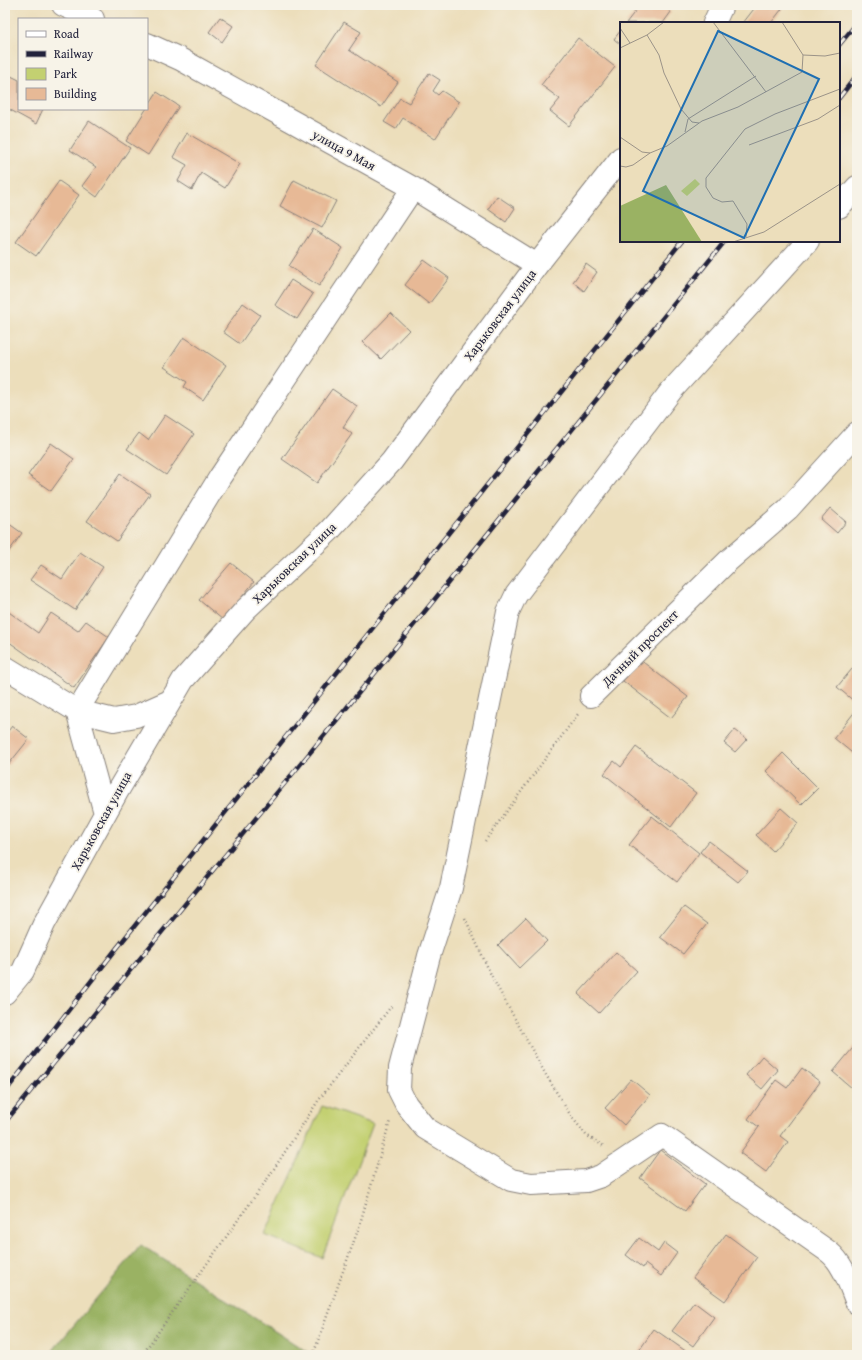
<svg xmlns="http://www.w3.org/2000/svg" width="862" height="1360" viewBox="0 0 862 1360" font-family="'Gentium Book Plus',serif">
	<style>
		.green { fill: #c3d071; stroke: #727956 }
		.forest { fill: #9ab263; stroke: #5e6a4f }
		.building { fill: #e7b996 }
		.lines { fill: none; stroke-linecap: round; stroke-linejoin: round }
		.street-casing { stroke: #87807b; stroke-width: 24 }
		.path { stroke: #87807b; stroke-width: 2.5; stroke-dasharray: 1 3; stroke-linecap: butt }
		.street { stroke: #fff; stroke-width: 22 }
		.rail-casing { stroke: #22223b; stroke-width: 4.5 }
		.rail { stroke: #f7f3e8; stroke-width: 3; stroke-dasharray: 9; stroke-linecap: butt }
		.labels { text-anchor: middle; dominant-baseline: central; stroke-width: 3.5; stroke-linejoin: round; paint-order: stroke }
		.street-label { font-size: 13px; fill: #22223b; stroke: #f7f3e8 }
		.inset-road { fill: none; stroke: #9b9388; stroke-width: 1 }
		.view { fill: #1f6fb2; fill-opacity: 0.15; stroke: #1f6fb2; stroke-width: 2 }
		.inset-edge { fill: none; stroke: #22223b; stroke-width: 2 }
	</style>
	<rect width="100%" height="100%" fill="#f7f3e8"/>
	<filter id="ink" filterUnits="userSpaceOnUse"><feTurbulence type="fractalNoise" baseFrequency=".025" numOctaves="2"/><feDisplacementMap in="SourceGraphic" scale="8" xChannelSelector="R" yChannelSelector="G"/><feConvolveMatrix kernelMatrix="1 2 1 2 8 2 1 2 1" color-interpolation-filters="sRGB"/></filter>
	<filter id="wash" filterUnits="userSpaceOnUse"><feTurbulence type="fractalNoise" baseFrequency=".012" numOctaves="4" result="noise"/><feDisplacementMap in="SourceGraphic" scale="16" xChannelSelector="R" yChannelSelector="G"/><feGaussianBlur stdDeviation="0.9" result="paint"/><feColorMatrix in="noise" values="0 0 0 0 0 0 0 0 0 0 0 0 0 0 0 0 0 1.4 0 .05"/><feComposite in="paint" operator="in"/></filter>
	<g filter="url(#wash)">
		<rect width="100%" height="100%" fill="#ecdebb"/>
		<path class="green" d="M322,1106L373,1124L322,1258L265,1235Z"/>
		<path class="forest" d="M141,1245L312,1355H49Z"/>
		<g id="blocks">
			<path class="building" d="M640,5H662L671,12L663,23H626Z
				M757,5H785L771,23H743Z
				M220,17L233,26L222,42L209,32Z
				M344,22L361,32L349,50L398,82L381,107L316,65Z
				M621,30V45L614,39Z
				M578,38L615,67L569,126L550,111L560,99L541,85Z
				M5,73L19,80V109H43L36,124L5,107Z
				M429,73L440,80L433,91L438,95L442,91L459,102L435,139L403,118L396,129L384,122L400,98L409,103Z
				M157,92L179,106L148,155L126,141Z
				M89,121L130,148L97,197L82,186L96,167L70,150Z
				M187,133L240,164L225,188L201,173L192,190L178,181L187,165L173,157Z
				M294,180L336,201L322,228L280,206Z
				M59,181L79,195L36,256L16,242Z
				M497,196L515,208L506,222L488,209Z
				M313,229L343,248L319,286L289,266Z
				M424,260L449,278L429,304L405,285Z
				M586,264L597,272L584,291L573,282Z
				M291,280L313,294L297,319L275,305Z
				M243,303L260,315L240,344L223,332Z
				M391,313L409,330L381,359L363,342Z
				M184,337L226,365L203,400L184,387L187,382L164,367Z
				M332,389L357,406L343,427L352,434L317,483L282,459Z
				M165,415L194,434L166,475L127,449L139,433L148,440Z
				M51,443L74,459L51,491L28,475Z
				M120,474L150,494L117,541L87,521Z
				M830,508L846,522L837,533L821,519Z
				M5,521L22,533L5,557Z
				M80,552L103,567L75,610L30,580L41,565L62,579Z
				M231,563L254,582L223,620L199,600Z
				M6,610L38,633L51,613L78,631L86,621L109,637L74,688L5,639Z
				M639,659L688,697L671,718L623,681Z
				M857,663V700L855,702L837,687Z
				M857,709V757L834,738Z
				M12,726L29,739L8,765L5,762V735Z
				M735,730L747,739L735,752L724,743Z
				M636,747L696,793L671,827L604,774L614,761L621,767Z
				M783,753L818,788L801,805L766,771Z
				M781,808L798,823L773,851L756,835Z
				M652,816L699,853L677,882L629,845Z
				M709,841L748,871L738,882L700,852Z
				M684,907L707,924L683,954L660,937Z
				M526,918L547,941L519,968L498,945Z
				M616,952L637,971L599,1013L578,994Z
				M857,1043V1083L852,1088L833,1072Z
				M762,1056L778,1070L762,1089L746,1075Z
				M802,1068L820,1082L780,1136L788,1142L766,1172L740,1153L759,1127L748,1119L776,1080L787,1088Z
				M631,1079L650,1095L624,1125L605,1108Z
				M660,1150L705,1184L685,1211L640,1178Z
				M726,1234L757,1257L725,1301L693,1278Z
				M639,1238L658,1252L664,1243L677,1253L661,1276L645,1264L643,1268L626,1255Z
				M694,1302L714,1317L693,1346L672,1331Z
				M654,1329L687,1352L684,1355H636Z"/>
		</g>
	</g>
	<g filter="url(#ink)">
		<use href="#blocks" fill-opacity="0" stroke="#87807b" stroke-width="1"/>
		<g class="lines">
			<g class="street-casing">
				<path id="street" d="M63,5L93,19
					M714,23L721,8V5
					M147,44L180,59L413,188L537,265
					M839,207L857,187
					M808,241L671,391L516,595L508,612L451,888L429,956L400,1068L399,1090L406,1104L425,1128L511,1180L531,1184L586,1181L601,1176L662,1135L829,1252C844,1264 850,1286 857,1303
					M5,667L77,711L114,720L136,716L170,701
					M591,696L728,561L788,509L857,433
					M77,711L220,477L413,188
					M77,711L105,813
					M5,993L23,971L44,924L117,792L183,680L246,609L329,531L392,461L537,265L621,158"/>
			</g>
			<path class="path" d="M485,841L578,714
				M465,918L493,979L546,1075L571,1116L586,1135L605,1147
				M142,1355L268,1178L318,1101L393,1004
				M313,1355L359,1227L390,1121"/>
			<use href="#street" class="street"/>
			<g class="rail-casing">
				<path id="rail" d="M839,45L857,23
					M839,98L857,75
					M5,1092L113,953L682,241
					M5,1122L327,732L725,241"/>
			</g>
			<use href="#rail" class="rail"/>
		</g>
	</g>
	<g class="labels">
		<g class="street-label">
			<text transform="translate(344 150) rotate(29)">улица 9 Мая</text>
			<text transform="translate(500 315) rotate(-53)">Харьковская улица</text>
			<text transform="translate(294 563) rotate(-44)">Харьковская улица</text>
			<text transform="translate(640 648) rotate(-45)">Дачный проспект</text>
			<text transform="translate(101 821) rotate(-61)">Харьковская улица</text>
		</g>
	</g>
	<g transform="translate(620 22)">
		<rect width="220" height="220" fill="#ecdebb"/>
		<path d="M75,157L80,162L67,174L61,169Z" fill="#c3d071"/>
		<path d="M46,163L82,220H0V184Z" fill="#9ab263"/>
		<path class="inset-road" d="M93,0L146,70M0,6L10,21M27,13L39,33L44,51L61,87L72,100L79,101M0,26L27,13L44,0M183,33L205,34L220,31M68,97L136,54M65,110L68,97M0,115L22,130L30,131M129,123L198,97L220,83M0,144L6,145L13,143L30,131L47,124L82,99L118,85L182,50L183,33L162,0M126,215L127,202L113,179L102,180L93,176L86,165V156L125,107L155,92L220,67M113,220L144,210L220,162"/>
		<path class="view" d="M98,9L199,57L124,216L23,169Z"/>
		<rect width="220" height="220" class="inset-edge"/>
	</g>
	<rect width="862" height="1360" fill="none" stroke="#f7f3e8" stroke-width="20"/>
	<rect x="18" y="18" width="130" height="92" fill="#f7f3e8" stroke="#a29fa3"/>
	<rect x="26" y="31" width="20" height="6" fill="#ffffff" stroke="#a29fa3"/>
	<text x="54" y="38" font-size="12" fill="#22223b">Road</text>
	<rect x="26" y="51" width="20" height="6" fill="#22223b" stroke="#a29fa3"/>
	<text x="54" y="58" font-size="12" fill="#22223b">Railway</text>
	<rect x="26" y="68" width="20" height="12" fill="#c3d071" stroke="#a29fa3"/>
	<text x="54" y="78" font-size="12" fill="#22223b">Park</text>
	<rect x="26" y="88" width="20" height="12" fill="#e7b996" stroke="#a29fa3"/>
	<text x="54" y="98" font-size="12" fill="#22223b">Building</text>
</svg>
